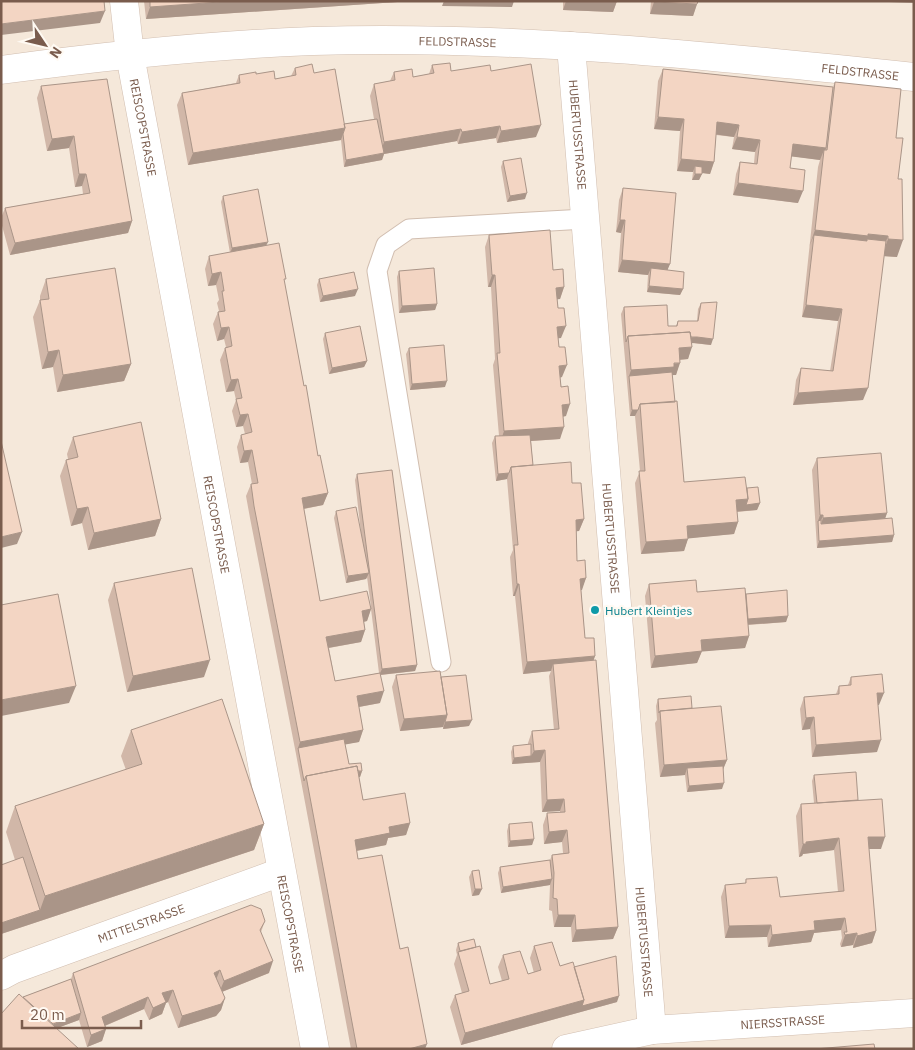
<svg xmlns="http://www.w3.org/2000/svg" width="915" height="1050" viewBox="0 0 915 1050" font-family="'IBM Plex Sans',sans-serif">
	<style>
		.residential { fill: #f5e8da }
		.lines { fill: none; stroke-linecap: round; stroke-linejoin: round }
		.service-casing { stroke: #d1beb0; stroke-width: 21 }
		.minor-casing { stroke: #d1beb0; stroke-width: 29 }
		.service { stroke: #fff; stroke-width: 19 }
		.minor { stroke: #fff; stroke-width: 28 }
		.wall { fill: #d1b7a8; fill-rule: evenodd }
		.shaded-wall { fill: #aa9588 }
		.building { fill: #f3d5c3; stroke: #aa9588 }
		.culture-dot { fill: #0f9aa8; stroke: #fffaf3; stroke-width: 2 }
		.labels { text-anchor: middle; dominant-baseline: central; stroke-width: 4.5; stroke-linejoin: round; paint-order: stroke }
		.street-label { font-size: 12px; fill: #7a5c4d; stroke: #fffaf3 }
		.culture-label { font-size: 12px; fill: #0d838f; stroke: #fffaf3; text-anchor: start }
	</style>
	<rect width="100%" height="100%" fill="#fdf6ec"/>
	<path class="residential" d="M1,1H914V1049H1Z"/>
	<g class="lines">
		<g class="service-casing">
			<path id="service" d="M441,662L377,271L386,245L409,229L585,219"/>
		</g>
		<g class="minor-casing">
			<g id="minor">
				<path id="s1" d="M124,1L130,55C193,386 251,718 315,1049"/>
				<path id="s2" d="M571,46L652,1030"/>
				<path id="s3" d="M1,70C104,56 209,45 313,41C514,35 714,56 914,77"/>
				<path id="s4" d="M1,976L14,969L281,872"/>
				<path id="s5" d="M566,1049L652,1030L914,1013"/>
			</g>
		</g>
		<use href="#service" class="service"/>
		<use href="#minor" class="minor"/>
	</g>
	<path class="wall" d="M144,1H412L146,19Z
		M563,1H617L613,12L563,10Z
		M651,1H698L693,16L650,14Z
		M432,65L451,71H491L536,137L497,143L496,138L458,144L457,141L384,154L382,160L344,167L341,140L188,165L177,105L182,93L236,83L239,75L256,74L275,79L291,76L295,68L314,73L344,124L374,119L370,96L374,84L390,81L394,72L413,77L429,74Z
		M663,69L833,87L835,82L896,138L898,179L897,257L884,256L863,400L793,405L796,380L801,368L830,371L838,321L802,317L818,167L820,160L791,156L790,168L798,203L733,195L736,174L740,162L754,163L755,152L732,149L734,137L716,135L714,162L710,174L702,173L699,180H692L693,172L677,171L680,131L654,129L658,81Z
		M41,86L132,221L128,233L10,255L1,222V218L5,208L83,194L82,186L75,187L69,148L47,151L37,98Z
		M503,161L525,199L507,202L501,167Z
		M623,188L668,270L683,289L680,295L647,292L648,275L618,272L621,233L616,232L619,200Z
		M223,196L266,246L284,284L318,456L328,493L323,505L304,509L320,601L371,607L367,577L366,579L346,583L334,518L336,511L361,533L355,480L357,474L417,665L415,671L381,675L380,703L359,707L363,730L359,742L345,744L349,764L362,771L360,777H359L363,800L410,823L406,835L388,838L386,845L357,851L358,859L400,949L425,1049H351L296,754L250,518L246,496L251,484H252L248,462L240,463L237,447L241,435L245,434L243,426L236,427L232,411L236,400L234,391L226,392L220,360L225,348L226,347L224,339L217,341L213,324L218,312L219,311L217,303L219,300L216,285L208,286L205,269L209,256L230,253L221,202ZM371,609L379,673L335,681L329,648L361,642L365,630L364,622L367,621Z
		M489,235L553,270L564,287L560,299H557L561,338H558L562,377L560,378L566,416L563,417L560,439L531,441L533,465L572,483L584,519L579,531H576L577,561L586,578L581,590L585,638L595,656L593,661L618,927L613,939L572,942L571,927H554L552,911L549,910L550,885L501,893L498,873L500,867L550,860L552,855L563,853L562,842L544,844L543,825L547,813L560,812V811L542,812L540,762L512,764L511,752L513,746L528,745V743L532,731L554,730L549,676L551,671L523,674L515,596H513L510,557L513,550L507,479L496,481L492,443L495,436H499L493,365L495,359L491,287H488L485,247Z
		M399,271L437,304L435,310L399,313L397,277Z
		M46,279L131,364L124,381L57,392L53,367L42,369L33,317L40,300V296Z
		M319,279L355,296L320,302L317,285Z
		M701,303L711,345L692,343L688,359L680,360L676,375H672L684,482L747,488L760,503L757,510L737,512L738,522L734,534L688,538L684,551L641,554L635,483L640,471L635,416H630L621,314L624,307L668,326H676L678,321H697L698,309Z
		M325,333L367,361L364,367L329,374L323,339Z
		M409,348L445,387L410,390L406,354Z
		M73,437L161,519L155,536L88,550L82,523L71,526L60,476L66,460L68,459L67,454Z
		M817,458L887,513L885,518L894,535L892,542L817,548L812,470Z
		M114,583L204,677L127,692L108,600Z
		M649,584L697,592L746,594L788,616L786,622L748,625L749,636L745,648L702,651L697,663L651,668L645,596Z
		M396,675L441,677L469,726L443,729V727L400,731L392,687Z
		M851,677L879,705H878L877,752L812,757L810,729L802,730L800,709L804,697L836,694L839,686L848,685Z
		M658,699L692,708L727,760L723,769L722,789L687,792L685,775L660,777L655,723L657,720L656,706Z
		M131,730L264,824L254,850L1,934L15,860L6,832L15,806L126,770L121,756Z
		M814,775L858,800L881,849H869L876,931L872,943L853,948V945L841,947L840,944L842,938L841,930L814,933L811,942L768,947L767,937L725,938L721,897L725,885L745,883L746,879L780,897L838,892L834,850L803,854L802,856L799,857L796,816L801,804L814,803L812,781Z
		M509,824L534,839L532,845L508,847L507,831Z
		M472,871L479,895L472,896L469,877Z
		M265,921L261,932L269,973L222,992L225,998L221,1010L216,1016L178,1028L168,1002L166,1003L162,1014L149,1020L144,1009L105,1026L106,1029L102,1041L87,1047L79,1020L57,1028L23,997L71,979L73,973Z
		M458,943L476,947L490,984L502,981L498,967L503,955L528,974L534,973L530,958L534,946L560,966L574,967L617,1002L461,1045L450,1007L455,995L462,993L454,964L457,955L456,950Z"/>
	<path class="shaded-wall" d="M234,1H412L146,19L150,7Z
		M444,1H514L512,7L442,6Z
		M566,1H617L613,12L563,10Z
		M864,1H914V3Z
		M654,2L697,4L693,16L650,14Z
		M105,11L100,23L1,35V24Z
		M658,117L684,119L680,131L654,129Z
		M717,122L739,125L734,137L713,134Z
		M541,125L536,137L497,143L501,131Z
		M500,126L496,138L458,144L462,132Z
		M345,128L341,140L188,165L193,153Z
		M461,129L457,141L384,154L382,160L344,167L346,160L380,154L384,142Z
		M74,136L69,148L47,151L52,139Z
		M737,137L760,140L755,152L732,149Z
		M793,144L826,148L823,156L824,150L820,160L788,156Z
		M681,159L714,162L710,174L695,172V166L693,172L677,171Z
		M79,174H86L82,186L75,187Z
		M695,174H702L699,180H692Z
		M738,183L803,191L798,203L733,195Z
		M527,193L525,199L507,202L510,196Z
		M620,220H625L621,233L616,232Z
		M132,221L128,233L10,255L15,243Z
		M815,230L868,234L888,236L882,253L814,235L809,247Z
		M888,239L903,240L897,257L882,256Z
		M268,242L265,248L230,254L232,248Z
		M622,260L670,264L665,276L651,268L648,275L618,272Z
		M221,272L216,285L208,286L212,274Z
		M492,275H495L491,287H488Z
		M649,286L683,289L680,295L647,292Z
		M564,287L560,299L552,300L556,288Z
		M358,289L355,296L320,302L323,296Z
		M437,304L435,310L399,313L402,306Z
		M806,305L842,309L838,321L802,317Z
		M566,326L561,338L553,339L557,327Z
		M229,327L224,339L217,341L221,328Z
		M697,337L713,339L711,345L694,343L629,348V342Z
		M692,347L688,359L675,360L679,348Z
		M59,350L53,367L42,369L48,352Z
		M367,361L364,367L329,374L332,368Z
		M680,363L676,375L629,376L631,370Z
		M131,364L124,381L57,392L63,375Z
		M567,365L562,377L554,378L559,366Z
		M238,379L234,391L226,392L231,380Z
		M447,381L445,387L410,390L412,384Z
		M868,388L863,400L793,405L798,393Z
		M570,404L566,416L558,417L562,405Z
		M632,410H638L635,416H630Z
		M248,414L243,426L236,427L240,415Z
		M564,427L560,439L500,443L504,431Z
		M252,450L248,462L240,463L244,451Z
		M509,473L507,479L496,481L498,474Z
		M328,493L323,505L297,510L302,498Z
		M748,499L760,503L757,510L732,512L736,500Z
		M88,507L82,523L71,526L77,509Z
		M887,513L883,525L819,530L823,518Z
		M820,515H823L819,527L818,521Z
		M161,519L155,536L88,550L94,533Z
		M584,519L579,531L571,532L576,520Z
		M738,522L734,534L683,539L687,526Z
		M22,532L17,544L1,548V537Z
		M894,535L892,542L817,548L819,541Z
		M688,539L684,551L641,554L646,542Z
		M369,573L366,579L346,583L348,576Z
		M586,578L582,590L576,591L580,579Z
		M517,584H519L515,596H513Z
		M371,609L367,621L357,623L362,611Z
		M788,616L786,622L742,625L745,619Z
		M365,630L361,642L322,649L326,637Z
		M749,636L745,648L697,652L701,640Z
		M702,651L697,663L651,668L655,656Z
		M595,656L591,668L553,664L551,671L523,674L527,662Z
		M210,660L204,677L127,692L133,676Z
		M417,665L415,671L379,675L382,669Z
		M76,686L69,703L1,716V700Z
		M384,691L380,703L353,708L357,696Z
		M877,693H884L879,705H873Z
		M447,715L443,727L400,731L404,719Z
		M814,717L810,729L802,730L806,718Z
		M472,720L469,726L443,729L445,722Z
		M363,730L359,742L299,753L298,748L300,742Z
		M881,740L877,752L812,757L816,745Z
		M545,750L540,762L512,764L514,758L531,756L534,751Z
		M727,760L722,772L687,768L685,775L660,777L664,765Z
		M362,771L360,777L308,787L307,781Z
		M724,783L722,789L687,792L689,786Z
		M564,799L560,811L542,812L547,800Z
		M410,823L406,835L388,838L386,845L350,852L355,840L389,827Z
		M264,824L254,850L1,934V923L40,910L45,896Z
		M567,830L562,842L544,844L549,832Z
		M868,837H885L881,849H864Z
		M839,838L834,850L803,854L802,856L799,857L803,844L806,842Z
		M534,839L532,845L508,847L510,841Z
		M552,879L550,885L501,893L503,887Z
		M475,889H482L479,895L472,896Z
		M558,915H575L571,927H554Z
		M845,918L841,930L814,933L811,942L768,947L772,935L814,921Z
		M771,925L767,937L725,938L729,926Z
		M618,927L613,939L572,942L576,930Z
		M876,931L872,943L853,948L857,936Z
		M857,933L853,945L841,947L845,935Z
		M273,961L269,973L219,993L224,981Z
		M220,970L215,982L214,973Z
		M173,990L168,1002L166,1003L162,1014L149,1020L153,1008L162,993Z
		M619,996L617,1002L461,1045L465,1033L584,1000Z
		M148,997L144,1009L97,1029L102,1017Z
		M225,998L221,1010L216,1016L178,1028L182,1016Z
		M81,1013L79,1020L44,1033L47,1027Z
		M106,1029L102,1041L87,1047L91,1035Z
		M427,1044L425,1049H409Z"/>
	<path class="building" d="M1,1H104L105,11L1,24Z
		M150,1H234L150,7Z
		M655,1H698L697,4L654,2Z
		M450,63L451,71L490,65L491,71L531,64L541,125L501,131L500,126L462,132L461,129L384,142L374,84L395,80L394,72L412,69L413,77L434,73L432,65Z
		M312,64L314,73L335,69L345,128L193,153L182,93L240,83L239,75L256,72V74L274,71L275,79L296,75L295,68Z
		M663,69L833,87L826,148L793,144L790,168L805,170L803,191L738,183L740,162L757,164L760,140L737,137L739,125L717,122L714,162L681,159L684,119L658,117Z
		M107,79L132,221L15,243L5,208L90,193L86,174H79L74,136L52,139L41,86Z
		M835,82L901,89L896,138H903L898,179H902L903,240L888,239V236L868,234V236L815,230L824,150H827Z
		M377,119L384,153L346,160L343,134L345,128L344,124Z
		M521,158L527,193L510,196L503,161Z
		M695,166L702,167V174H695Z
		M623,188L676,193L670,264L622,260L625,220H620Z
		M258,189L268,242L232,248L223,196Z
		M550,230L553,270L563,269L564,287L556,288L558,308H564L566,326L557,327L559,347H565L567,365L559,366L561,387L568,386L570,404L562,405L564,427L504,431L497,353H500L495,275H492L489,235Z
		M814,235L867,241V239L886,241L868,388L798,393L801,368L833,371L842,309L806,305Z
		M279,243L286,279H284L304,386L306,385L318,456L320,455L328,493L302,498L320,601L367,591L371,609L362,611L365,630L326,637L335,681L380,673L384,691L357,696L363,730L300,742L254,506L251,484L258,483L252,450L244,451L241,435L252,432L248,414L240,415L236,399L242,398L238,379L231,380L225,348L232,346L229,327L221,328L218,312L225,311L222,291H224L221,272L212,274L209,256Z
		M115,268L131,364L63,375L59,350L48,352L40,300L49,299L46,279Z
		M434,268L437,304L402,306L399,271Z
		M651,268L684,272L683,289L649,286Z
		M354,272L358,289L323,296L319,279Z
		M717,302L713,339L697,337H691L690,332L628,336L626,342L624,307L667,305L668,326H677L678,321H698L701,303Z
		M360,326L367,361L332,368L325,333Z
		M690,332L692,347L679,348L680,363H674V367L631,370L628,336Z
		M444,345L447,381L412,384L409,348Z
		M672,372L675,402L640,404L638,410H632L629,376Z
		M677,401L684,482L745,477L748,499L736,500L738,522L687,526L688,539L646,542L639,471H645L640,404Z
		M141,422L161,519L94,533L88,507L77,509L66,460L78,457L73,437Z
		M530,435L533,465L511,467L509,473L498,474L495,436Z
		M1,441L22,532L1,537Z
		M881,453L887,513L823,518V515H820L817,458Z
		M571,462L572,483H581L584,519L576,520L577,561L585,560L586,578L580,579L585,638H594L595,656L527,662L519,584H517L514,545H518L511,467Z
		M392,470L417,665L382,669L357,474Z
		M758,487L760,503L746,505L748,499L747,488Z
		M356,507L369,573L348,576L336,511Z
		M892,518L894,535L819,541L818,521L821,520V524Z
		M192,568L210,660L133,676L114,583Z
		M696,580L697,592L745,588L749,636L701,640L702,651L655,656L649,584Z
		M787,590L788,616L748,619L746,594Z
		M58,594L76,686L1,700V605Z
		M596,660L618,927L576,930L575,915H558L557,899L553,898L554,873L552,855L569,853L567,830L549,832L547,813L565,812L564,799L547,800L545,750L534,751L532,731L559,729L553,664Z
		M440,671L447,715L404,719L396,675Z
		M882,674L884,693H877L881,740L816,745L814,717L806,718L804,697L839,694V686L851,685V677Z
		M466,675L472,720L445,722L447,715L441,677Z
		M691,696L692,708L660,711L659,713L658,699Z
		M222,699L264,824L45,896L15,806L142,764L131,730Z
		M721,706L727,760L664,765L660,711Z
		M344,739L349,764L361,763L362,771H358L357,766L306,776L304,781L298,748Z
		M531,744V756L514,758L513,746Z
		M357,766L363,800L405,793L410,823L389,827L390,833L355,840L358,859L382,855L400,949L408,947L427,1044L409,1049H357L306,776Z
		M723,766L724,783L689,786L687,768Z
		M856,772L858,800L817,803L814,775Z
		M882,799L885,837H868L876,931L857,936V933L845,935L844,932H847L845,918L814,921L815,930L772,935L771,925L729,926L725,885L746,883V879L777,877L780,897L844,891L839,838L806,842V844H803L801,804Z
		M532,822L534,839L510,841L509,824Z
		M23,857L40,910L1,923V865Z
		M550,860L552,879L503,887L500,867Z
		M479,870L482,889H475L472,871Z
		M251,905L261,909L265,921L260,930L273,961L224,981L220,970L214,973L225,998L221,1004L182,1016L173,990L162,993L166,1002L153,1008L148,997L102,1017L106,1029L91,1035L73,973Z
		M474,939L476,947L460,951L458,943Z
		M552,942L560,966L573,962L584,1000L465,1033L455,995L469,991L458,952L480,946L490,984L509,979L503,955L520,951L528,974L541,970L534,946Z
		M616,956L619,996L582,1006L584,1000L574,967Z
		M71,979L81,1013L53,1024L23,997Z
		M19,994L79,1049H1V1014Z
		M874,1044L875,1049H815Z"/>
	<circle class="culture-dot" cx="595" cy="610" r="5"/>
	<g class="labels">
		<g class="street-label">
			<text stroke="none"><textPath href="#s3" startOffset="458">FELDSTRASSE</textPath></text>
			<text stroke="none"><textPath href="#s3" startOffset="862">FELDSTRASSE</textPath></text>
			<text stroke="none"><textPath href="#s1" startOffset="128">REISCOPSTRASSE</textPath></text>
			<text stroke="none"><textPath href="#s2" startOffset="89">HUBERTUSSTRASSE</textPath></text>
			<text stroke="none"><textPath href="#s1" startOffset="532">REISCOPSTRASSE</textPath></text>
			<text stroke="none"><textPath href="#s2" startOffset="494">HUBERTUSSTRASSE</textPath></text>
			<text stroke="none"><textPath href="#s4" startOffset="150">MITTELSTRASSE</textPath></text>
			<text stroke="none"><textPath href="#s1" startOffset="938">REISCOPSTRASSE</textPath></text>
			<text stroke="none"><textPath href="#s2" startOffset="899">HUBERTUSSTRASSE</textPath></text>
			<text stroke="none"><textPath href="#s5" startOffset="219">NIERSSTRASSE</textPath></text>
		</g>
		<g class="culture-label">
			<text x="605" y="610">Hubert Kleintjes</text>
		</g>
	</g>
	<rect width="915" height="1050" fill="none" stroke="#7a5c4d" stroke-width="5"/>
	<g transform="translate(45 45) rotate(125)" stroke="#fffaf3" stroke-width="4" paint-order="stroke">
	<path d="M0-4L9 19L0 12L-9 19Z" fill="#7a5c4d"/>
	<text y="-8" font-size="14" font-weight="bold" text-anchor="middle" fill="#7a5c4d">N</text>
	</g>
	<path d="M22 1020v8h119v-8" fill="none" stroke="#7a5c4d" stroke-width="2.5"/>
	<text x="30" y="1020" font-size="15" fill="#7a5c4d" stroke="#fffaf3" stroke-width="4" paint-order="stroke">20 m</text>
</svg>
